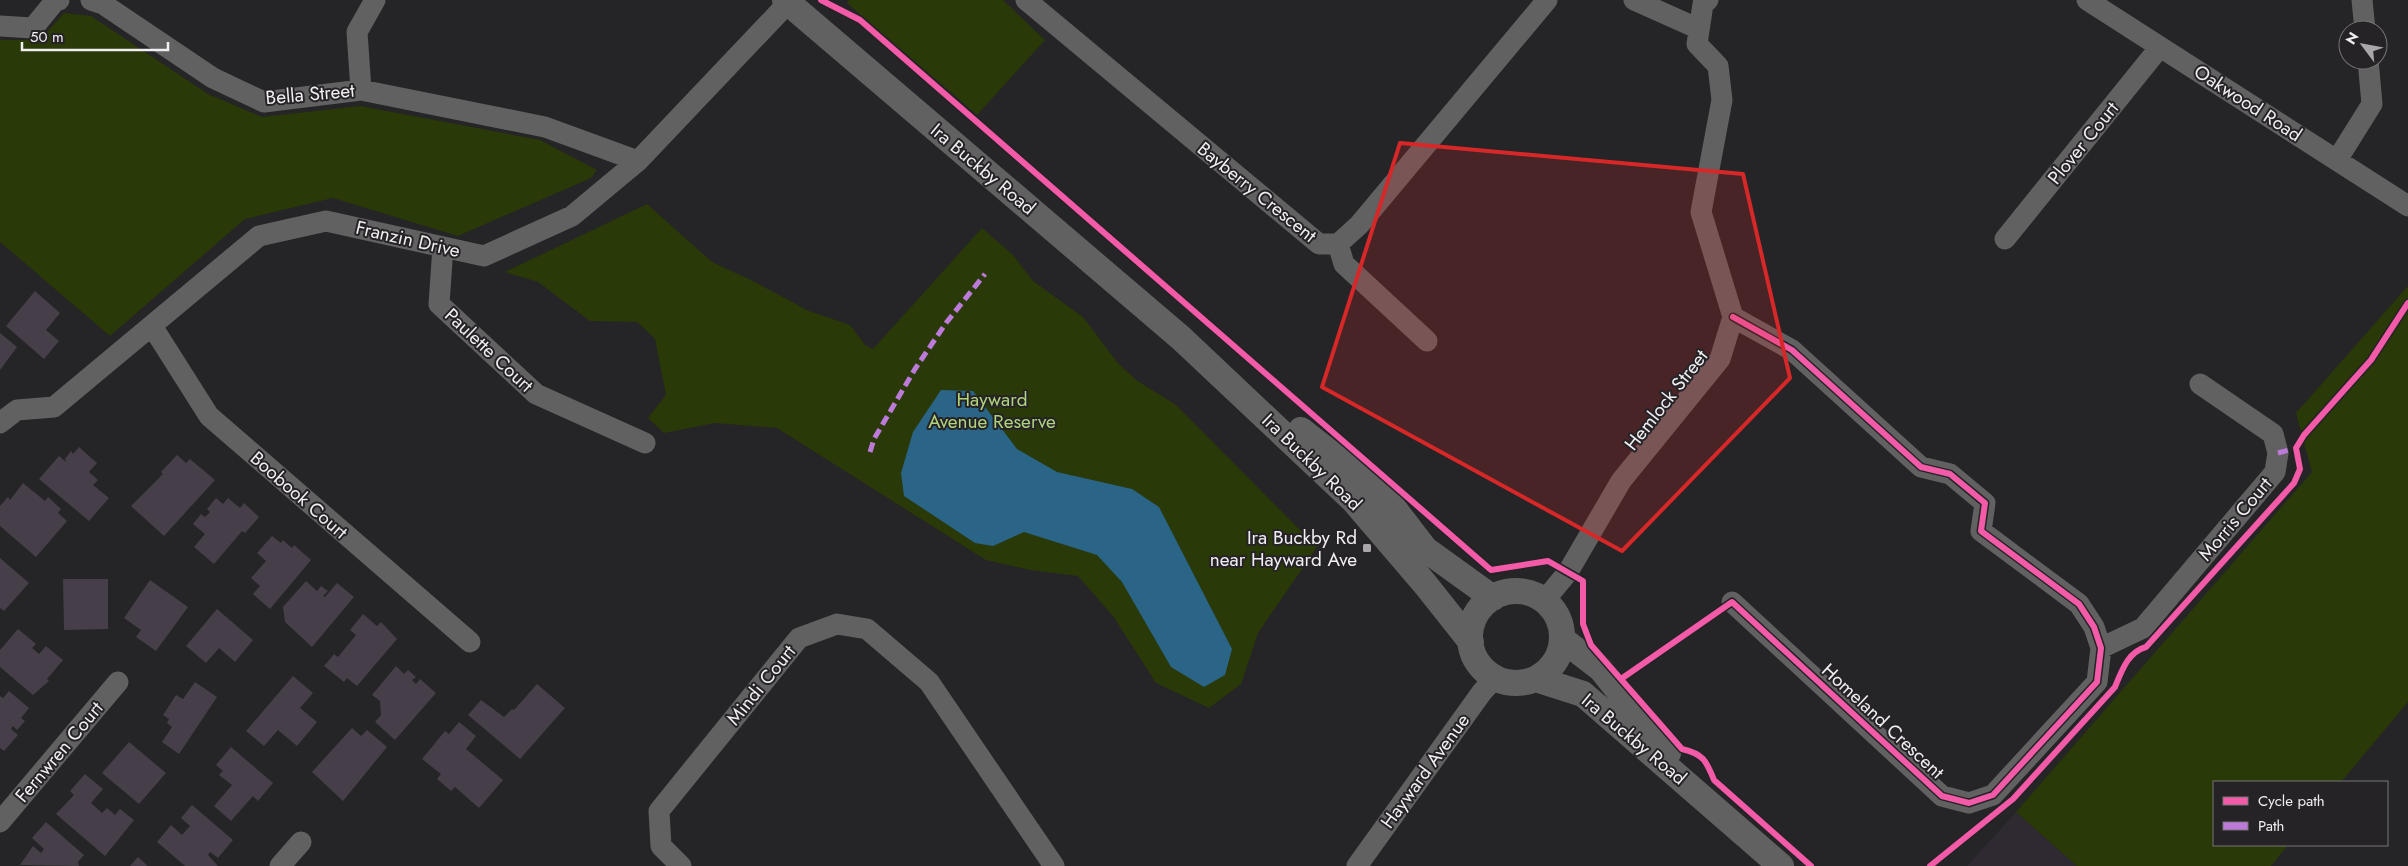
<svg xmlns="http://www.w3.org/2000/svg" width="2408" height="866" viewBox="0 0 2408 866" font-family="Jost,sans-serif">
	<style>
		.built { fill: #2f2931 }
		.green { fill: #293908 }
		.water { fill: #2a6486 }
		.building { fill: #463f49 }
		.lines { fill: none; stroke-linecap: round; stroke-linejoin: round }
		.minor { stroke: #626162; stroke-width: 21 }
		.tertiary { stroke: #626162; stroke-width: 26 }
		.quiet { stroke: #bd7bd9; stroke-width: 5; stroke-dasharray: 10 5; stroke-linecap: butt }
		.cycleway-casing { stroke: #262327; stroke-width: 9 }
		.cycleway { stroke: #f35aa7; stroke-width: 6 }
		.marked { fill: #d62828; fill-opacity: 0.2; stroke: #d62828; stroke-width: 4; stroke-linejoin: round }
		.poi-dot { fill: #a9a7aa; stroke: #262327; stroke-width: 2 }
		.labels { text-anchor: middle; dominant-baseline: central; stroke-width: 4; stroke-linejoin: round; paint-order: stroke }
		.street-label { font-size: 19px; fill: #f0eef1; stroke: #262327 }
		.park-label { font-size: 19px; fill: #b0d37d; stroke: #262327 }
		.poi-label { font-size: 19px; fill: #f0eef1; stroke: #262327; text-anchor: end }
	</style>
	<rect width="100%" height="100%" fill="#252426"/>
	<path class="built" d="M2016,812L2077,866H1967Z"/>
	<path class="green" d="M849,0H1003L1045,40L977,115L847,3Z
		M64,13L91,16L208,94L262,117L360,106L540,140L597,170L591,178L458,236L333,198L245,219L110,336L0,242V40H40Z
		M647,204L712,262L751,280L809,311L850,325L865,345L873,349L982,228L1013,255L1033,281L1083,317L1117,362L1136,380L1176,405L1317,547L1258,633L1241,684L1209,708L1156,683L1113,616L1078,576L1030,570L986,560L777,428L715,423L664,433L648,418L666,395L655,339L637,322L590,321L538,282L505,272Z
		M2408,286V702L2341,782H2214V845H2288L2271,866H2077L2016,812L2312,472L2296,413Z"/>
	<path class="water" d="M941,390L973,391L1017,449L1057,472L1132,489L1159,507L1232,649L1225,675L1204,687L1171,667L1122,582L1097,555L1024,532L993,546L975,543L904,496L901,473L913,432Z"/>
	<path class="building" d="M35,291L60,313L46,330L59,341L44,359L6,326Z
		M0,333L17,347L0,370Z
		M79,447L97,463L89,472L98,480L93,485L109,498L89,521L39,479L59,456L66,462L65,459L71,451L73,454Z
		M177,455L186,463L190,459L215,480L164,536L131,506L163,474L161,472Z
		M23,483L45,501L48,497L61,509L58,513L67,521L36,557L0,526V506L8,497L10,500Z
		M216,498L223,504L228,498L240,508L244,503L259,517L245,533L242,531L214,564L194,547L205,534L193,524L201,514L205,517L210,512L207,509Z
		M272,536L281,543L283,540L292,548L294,545L311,560L270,609L253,594L260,586L251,578L266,561L257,553Z
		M0,558L29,583L4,611L0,608Z
		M63,579H108V629L64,630Z
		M150,580L188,607L156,651L136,637L141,630L124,618Z
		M306,581L317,591L321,586L328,591L323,596L325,597L337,583L354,597L312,647L285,622L283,607Z
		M217,609L253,640L235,662L219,648L206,663L186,646Z
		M363,614L377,626L381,622L397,639L357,686L347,678L344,682L324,666L334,654L338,657L356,635L350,630Z
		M18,629L36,644L32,648L39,654L46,646L63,660L47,679L49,681L33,695L0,667V650Z
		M396,666L404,674L408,670L416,677L412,680L416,684L420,679L436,693L395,740L375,722L381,715L380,701L372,695Z
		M293,676L313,693L300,708L317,722L297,746L278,730L264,746L246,731Z
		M195,682L217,697L179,754L162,742L172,727L167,723L169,719L163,715L176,695L183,699Z
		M537,684L565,708L520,759L468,715L481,700L504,717L512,709L514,710Z
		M9,691L29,708L21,718L25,721L17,730L13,726L11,729L18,735L4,751L0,748V696L3,698Z
		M459,722L476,736L466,749L503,780L479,808L455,787L451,791L437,779L441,774L422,759L445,731L449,734Z
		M352,728L361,736L367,730L387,747L343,801L312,772Z
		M129,742L166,773L139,804L102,773Z
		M231,747L273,783L258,801L253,796L231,821L214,806L232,785L219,775L223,771L216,765Z
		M85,774L103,789L91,803L102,813L107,808L115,815L120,809L134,820L105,856L56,814L74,795L70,791Z
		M192,805L233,840L218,858L210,852L208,855L218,866H185L157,842L171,825L182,835L190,826L181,818Z
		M46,822L84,855L78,862L79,866L20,865L33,846L41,853L44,849L32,838Z
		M138,857L148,866H130Z"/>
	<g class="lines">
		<path class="minor" d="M91,0L103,4L213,78L264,102L361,90L545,127L638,161
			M1026,0L1319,244H1338L1359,225L1547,0
			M1634,0L1699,29
			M2087,0L2408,206
			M2362,0L2365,30
			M0,26L33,28L55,1L59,0
			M361,90L357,32L375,0
			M2337,160L2372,104L2368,60
			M2005,239L2160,47
			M1338,244L1344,264L1427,341
			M443,247L439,304L536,394L645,443
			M152,326L209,416L470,642
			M0,423L17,410L54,407L259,236L326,221L484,256L572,216L638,161L788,3
			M1544,601L1568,572L1621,481L1720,359L1733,317L1701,212L1722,100L1718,66L1697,44L1703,4L1708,0
			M1732,602L1942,796L1969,803L1993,795L2097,682L2101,648L2094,627L2079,604L1981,531L1985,503L1950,474L1921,467L1792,350L1733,317
			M2101,648L2143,628L2275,472L2278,453L2273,434L2200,384
			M0,822L118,682
			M280,866L301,842
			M681,866L661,846L659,811L799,638L837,624L867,629L929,682L1054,866
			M1357,866L1482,692L1495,678"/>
		<path class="tertiary" d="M785,0L1181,338L1354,501L1425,584L1471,642
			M1301,430L1366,481L1389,502L1425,549L1493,598
			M1470 637a46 46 0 1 1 92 0a46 46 0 1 1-92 0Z
			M1562,639L1601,669L1668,753
			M1536,679L1583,694L1781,866"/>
		<path class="quiet" d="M870,452L874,439L915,369L946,323L985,274
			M2278,453L2296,448"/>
		<g class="cycleway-casing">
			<path id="cycleway" d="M821,0L860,20L1491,570L1548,561L1583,581V624L1591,645L1682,749C1703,754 1706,760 1714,780L1811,866
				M1621,679L1732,602L1942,796L1969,803L1993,795L2097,682L2101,648L2094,627L2079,604L1981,531L1985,503L1950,474L1921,467L1792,350L1733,317
				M1930,866L2013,799L2115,687C2122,670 2128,652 2146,647L2294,483L2300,469L2296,448L2304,435L2371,360L2408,303"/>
		</g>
		<use href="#cycleway" class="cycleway"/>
	</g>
	<path class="marked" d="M1400,143L1743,174L1790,378L1622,551L1322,387Z"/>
	<rect class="poi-dot" x="1362" y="543" width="10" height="10" rx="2.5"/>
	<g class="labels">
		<g class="street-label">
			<text transform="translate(310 94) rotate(-5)">Bella Street</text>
			<text transform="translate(2248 103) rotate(33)">Oakwood Road</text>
			<text transform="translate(2083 143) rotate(-51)">Plover Court</text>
			<text transform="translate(983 169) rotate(40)">Ira Buckby Road</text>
			<text transform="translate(1257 192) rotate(39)">Bayberry Crescent</text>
			<text transform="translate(408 239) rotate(13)">Franzin Drive</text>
			<text transform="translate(489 350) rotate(43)">Paulette Court</text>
			<text transform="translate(1666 400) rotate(-52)">Hemlock Street</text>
			<text transform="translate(1312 462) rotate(44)">Ira Buckby Road</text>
			<text transform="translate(299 495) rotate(41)">Boobook Court</text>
			<text transform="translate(2235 519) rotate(-50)">Morris Court</text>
			<text transform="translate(761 685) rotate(-51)">Mindi Court</text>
			<text transform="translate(1883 721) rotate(43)">Homeland Crescent</text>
			<text transform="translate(1634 739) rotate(40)">Ira Buckby Road</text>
			<text transform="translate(59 752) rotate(-50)">Fernwren Court</text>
			<text transform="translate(1425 771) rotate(-54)">Hayward Avenue</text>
		</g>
		<g class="park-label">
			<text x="992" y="399">Hayward<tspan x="992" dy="22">Avenue Reserve</tspan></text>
		</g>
		<g class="poi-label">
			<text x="1357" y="537">Ira Buckby Rd<tspan x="1357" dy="22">near Hayward Ave</tspan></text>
		</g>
	</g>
	<rect x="2213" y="781" width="175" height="65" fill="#262327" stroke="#777478"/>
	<rect x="2223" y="797" width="25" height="8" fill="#f35aa7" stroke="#777478"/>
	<text x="2258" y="806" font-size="15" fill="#f0eef1">Cycle path</text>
	<rect x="2223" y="822" width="25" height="8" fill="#bd7bd9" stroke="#777478"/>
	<text x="2258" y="831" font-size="15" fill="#f0eef1">Path</text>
	<g transform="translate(2363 45) rotate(302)"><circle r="24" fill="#262327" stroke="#777478"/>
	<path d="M0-4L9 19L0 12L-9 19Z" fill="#a9a7aa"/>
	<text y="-8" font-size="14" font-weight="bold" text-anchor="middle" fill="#f0eef1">N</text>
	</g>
	<path d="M22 42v8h146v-8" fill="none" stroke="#f0eef1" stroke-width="2.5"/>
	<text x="30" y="42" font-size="15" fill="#f0eef1" stroke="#262327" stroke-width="4" paint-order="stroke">50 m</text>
</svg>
